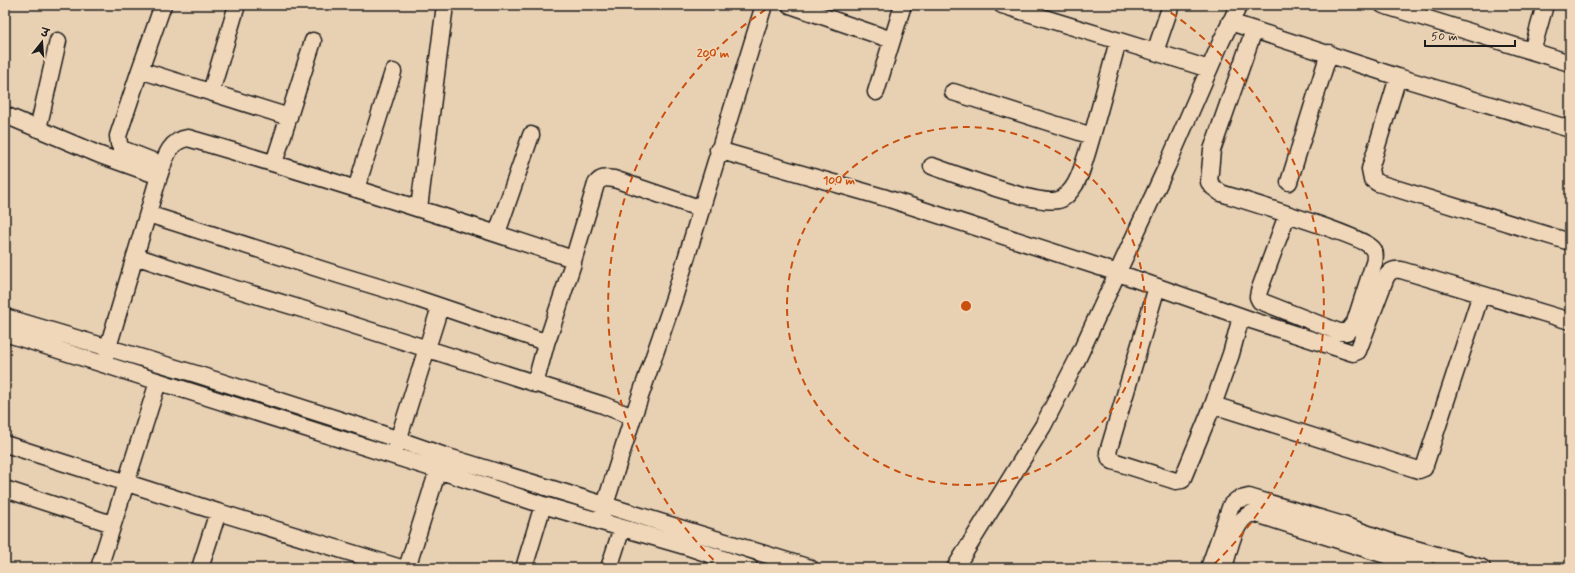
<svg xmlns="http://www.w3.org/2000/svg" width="1575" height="573" viewBox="0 0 1575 573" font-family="Mynerve,'Playpen Sans Deva',sans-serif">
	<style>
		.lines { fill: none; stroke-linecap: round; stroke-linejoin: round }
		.minor-casing { stroke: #1c1c1c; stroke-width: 19 }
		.minor { stroke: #f1d7b9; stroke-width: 16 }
		.ring { fill: none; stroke: #c9500e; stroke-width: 2; stroke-dasharray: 7 5 }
		.centre { fill: #c9500e; stroke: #f1d7b9; stroke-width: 2 }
		.ring-label { font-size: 12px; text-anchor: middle; font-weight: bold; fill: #c9500e; stroke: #f1d7b9; stroke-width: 3; stroke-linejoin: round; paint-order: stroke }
	</style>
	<rect width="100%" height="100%" fill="#e8d0b3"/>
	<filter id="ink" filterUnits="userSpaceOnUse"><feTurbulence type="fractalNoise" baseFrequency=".025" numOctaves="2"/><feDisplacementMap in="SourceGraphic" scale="8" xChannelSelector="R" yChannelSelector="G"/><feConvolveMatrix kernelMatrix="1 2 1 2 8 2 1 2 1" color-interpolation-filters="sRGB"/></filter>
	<g filter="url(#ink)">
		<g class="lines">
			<g class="minor-casing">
				<path id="minor" d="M163,5L140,70L118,136L119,144L122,149L163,165
					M790,5L892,40
					M1002,5L1155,52
					M1171,5L1155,52L1209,69
					M1383,5L1570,63
					M1230,22L1398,77L1570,129
					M1254,30L1212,150L1209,182L1213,187L1221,193C1243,200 1365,237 1372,248C1376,252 1375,258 1374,263L1355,322L1347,332H1339L1260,301L1258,297L1259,291L1287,215
					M1532,51L1545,5
					M140,70L289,117
					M1398,77L1370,169L1372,179L1378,183L1570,242
					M211,92L237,5
					M876,92L903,5
					M953,92L1092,136
					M5,115L100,155L159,176
					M38,129L58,41
					M718,150L886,198L1118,273L1254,321L1353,353L1358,351L1386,277C1390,271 1393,269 1401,270L1570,321
					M274,163L313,41
					M932,166C954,174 1040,206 1058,200C1064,199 1068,194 1072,189C1080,179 1083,165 1087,153C1098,116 1108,78 1118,41
					M1289,182L1329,53
					M356,189L393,72
					M419,208L445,5
					M497,233L531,135
					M135,256L219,284L312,312L603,405L633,417
					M573,261L596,184C601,177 606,178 614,179L702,209
					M1157,287L1108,452L1110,459L1113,461L1176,481L1182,480L1213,405L1231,354L1241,317
					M5,317L196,374L356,425L445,456L810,568
					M5,333L438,470L543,505L685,546L750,568
					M103,364L159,176C165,159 168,141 188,138C316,175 443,216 570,258L573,261V263L549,336L547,340H539L418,299L339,275L148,214
					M535,384L547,340
					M1213,405L1419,470L1424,468L1481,294
					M5,444L218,512L200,568
					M395,450L440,307
					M5,489L112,524
					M218,512L401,568
					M602,514L633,417L674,298L764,5
					M99,568L158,382
					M407,568L438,470
					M524,568L543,505
					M609,568L622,528
					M955,568L1043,426L1076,362L1167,166L1221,42L1239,5
					M1209,568L1231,505L1237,500L1249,497L1343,525L1394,543L1482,568
					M1224,568C1229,551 1234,518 1253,513L1426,568"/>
			</g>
			<use href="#minor" class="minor"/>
		</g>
	</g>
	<g class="ring">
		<circle cx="966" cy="306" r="179"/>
		<path d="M722 568A358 358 0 0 1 771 6M1161 6A358 358 0 0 1 1210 568"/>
	</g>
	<circle cx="966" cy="306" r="6" class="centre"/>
	<g class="ring-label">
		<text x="713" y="57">200 m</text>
		<text x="839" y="184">100 m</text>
	</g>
	<rect width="1575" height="573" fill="none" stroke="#f1d7b9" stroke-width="20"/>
	<rect x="10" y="10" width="1555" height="553" fill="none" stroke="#1c1c1c" stroke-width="1.5" filter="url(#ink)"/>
	<g transform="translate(42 42) rotate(17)" stroke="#f1d7b9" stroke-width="3" paint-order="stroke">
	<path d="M0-3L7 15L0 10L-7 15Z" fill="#1c1c1c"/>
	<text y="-6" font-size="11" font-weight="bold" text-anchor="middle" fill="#1c1c1c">उ</text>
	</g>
	<path d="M1425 40v6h90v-6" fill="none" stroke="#1c1c1c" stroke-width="2"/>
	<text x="1431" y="40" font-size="12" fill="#1c1c1c" stroke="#f1d7b9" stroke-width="3" paint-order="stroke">50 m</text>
</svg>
